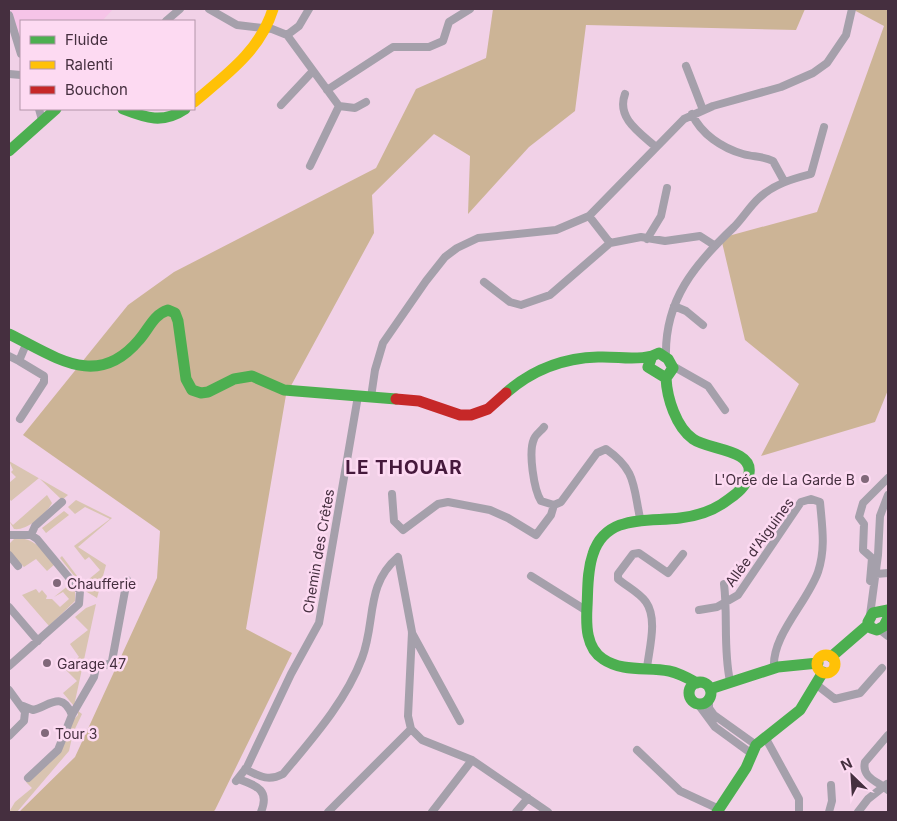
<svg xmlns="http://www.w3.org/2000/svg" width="897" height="821" viewBox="0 0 897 821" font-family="Inter,sans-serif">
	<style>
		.built { fill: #f6c4e8 }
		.green { fill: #d9c4b1 }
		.forest { fill: #ccb496 }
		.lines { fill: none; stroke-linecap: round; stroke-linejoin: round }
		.street { stroke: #a5a0ab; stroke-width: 8 }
		.fast { stroke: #4caf50; stroke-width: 11 }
		.slow { stroke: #ffc107; stroke-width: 11 }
		.jam { stroke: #c62828; stroke-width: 11 }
		.poi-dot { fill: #81687a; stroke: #fddaf2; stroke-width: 2 }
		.labels { text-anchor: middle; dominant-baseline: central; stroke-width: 5; stroke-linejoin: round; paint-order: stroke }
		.poi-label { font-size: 14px; fill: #452f3f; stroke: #fddaf2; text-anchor: start }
		.street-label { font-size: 14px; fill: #452f3f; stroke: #fddaf2 }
		.district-label { font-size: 19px; font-weight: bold; letter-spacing: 1px; fill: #46193c; stroke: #fddaf2 }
	</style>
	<rect width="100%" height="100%" fill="#f1d1e7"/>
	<path class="built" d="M10,9H113L102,21H21V41Z"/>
	<path class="green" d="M9,461L68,495L62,500L39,478L11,501L9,498V483L16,477L11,472L13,470Z
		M47,495L52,503C46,514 27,531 14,529L9,521L13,525Z
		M76,500L112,518L78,547L106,565L97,598L87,592L60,558L62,556L83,584L100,570L89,557L85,560L74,546L110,519L85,507L75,514L68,507Z
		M64,511L69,515L46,533L42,528Z
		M14,539C34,536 43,551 55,564L47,571L36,559L24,567L9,552V544Z
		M69,585L75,590V601L49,626L22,595L36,589L39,593L42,590L47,596L46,599H52L60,607L69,599L63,592L54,597Z
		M96,604L74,706L63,693L77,681L65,669L79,657L70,644L88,630L75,617L86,608Z
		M78,711L82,714L73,733L69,751L17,812H9L15,802L32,788L26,782L54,758L72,721L78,715Z"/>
	<path class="forest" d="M493,9H805L796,30L586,25L575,111L529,147L468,214L470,156L434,134L372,195L374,233L286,395L246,629L292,653L215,810L213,812H19L75,757L157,578L160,531L23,435L128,305L174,272L376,168L416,89L486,58Z
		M852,9H888V390L875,422L761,456L799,384L745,340L721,238L817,212L884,26Z"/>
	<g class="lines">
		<path class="street" d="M209,9L237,25L272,29L287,35L339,106L310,166
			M9,15L21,54
			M166,21L180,9
			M287,35L299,26L309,9
			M686,66L703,110
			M9,74L21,75
			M327,90L393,47H429L443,41L449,22L470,9
			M625,94C616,118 640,133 656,147
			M281,105L312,72
			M339,106L355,108L366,102
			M39,109L42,120
			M692,114C701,134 722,148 743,154C753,157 763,156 773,161L784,181
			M589,216L610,243
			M647,239L661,216L667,188
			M484,282L510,302L521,305L550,295L610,243L641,237L665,241L700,236L714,245
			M674,306L686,311L703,325
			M9,356L19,361L27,342
			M666,358C664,300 695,264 734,227C743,218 750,206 759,198C774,184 792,179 811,174L824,127
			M19,361L44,376V382L20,419
			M671,365L708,386L725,410
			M371,397L375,370L383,343L426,281L445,257L457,248L478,238L556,230L589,216L684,119L713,106L781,87L813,73L827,63L846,35L852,9
			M544,427C541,431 535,435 534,439C528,452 534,490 541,501L554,505L561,502L597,453L606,449C636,470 633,485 640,518
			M392,494L394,521L403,530L438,504L448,502L490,510L508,518L536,535L551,515L554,505
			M9,535H31L37,539L80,591L79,604L9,666
			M31,535L35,526L62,502
			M9,555L18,566
			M876,574L888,573
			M531,576L587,611
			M874,583L870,581L872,558L863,550L864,524L859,517L863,503L888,478
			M724,584C728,616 723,649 730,681
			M9,607L38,641
			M699,610L717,607L738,595L801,502L811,499L820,502C822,526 826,548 818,572C807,603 771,636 774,669
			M870,615L878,555L880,516L888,495
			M879,629L888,636
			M412,633L460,721
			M647,668C649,649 658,619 646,602C640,593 626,586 618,579V574L633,554L639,553L668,573L683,554
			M817,685L835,699L860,693L882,668
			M9,690L25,712L24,721L9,736
			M709,699V708L714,715L756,745
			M698,704L715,727L752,754
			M23,706L33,710C49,706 62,690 72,715L58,750L28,778
			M72,715L94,677L96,667L109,664L112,661L127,580
			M888,735L865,762C861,778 879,782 888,790
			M765,737L799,799V812
			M637,750L680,791L719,809
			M245,769C259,776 268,782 283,774C312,739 346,701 362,658C376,622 365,585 398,557L412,632L408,716L411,729L422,740L472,760L548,812
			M238,779C257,786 270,790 261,812
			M236,781L247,767L291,674L319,623L358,396
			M328,812L411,729
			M432,812L472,760
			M516,812L528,798
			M829,812L832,801L831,785
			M858,812L868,799L887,784"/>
		<path class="fast" d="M123,109C146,118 163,124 185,109
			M9,151L56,109
			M9,334C56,357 97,390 139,340C149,329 153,315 168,310L175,313L178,321L186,379L192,390L201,393L208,392L234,379L252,376L284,390L396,399
			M659,353L668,359L673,368L666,378L648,367L652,356Z
			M666,378C667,398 676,427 693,439C708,450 753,449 749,473C748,484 738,493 729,499C715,510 698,516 680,518C647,522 606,514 593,554C587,571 588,589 587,607C586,625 586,648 603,659C622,672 647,667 669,671C679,673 688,678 697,683
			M506,393C532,370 563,358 598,357C618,356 632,361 652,356
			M888,610L873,613L868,622L871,628L877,630L884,626L888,618
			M831,657L868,625
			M689 693a11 11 0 1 1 22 0a11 11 0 1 1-22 0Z
			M710,689L778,667L818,663
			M717,812L746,768L756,745L800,710L823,672"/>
		<path class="slow" d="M194,102C226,75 260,51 273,9
			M817 664a9 9 0 1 1 18 0a9 9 0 1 1-18 0Z"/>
		<path class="jam" d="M396,399L419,401L460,415H471L488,409L506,393"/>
	</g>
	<g class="poi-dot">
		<circle cx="865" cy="479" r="5"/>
		<circle cx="57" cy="583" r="5"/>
		<circle cx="47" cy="663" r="5"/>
		<circle cx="45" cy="733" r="5"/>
	</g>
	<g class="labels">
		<g class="poi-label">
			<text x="855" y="479" text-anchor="end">L'Orée de La Garde B</text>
			<text x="67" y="583">Chaufferie</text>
			<text x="57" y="663">Garage 47</text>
			<text x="55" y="733">Tour 3</text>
		</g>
		<g class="street-label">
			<text transform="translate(759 542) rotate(-54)">Allée d'Aiguines</text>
			<text transform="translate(318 551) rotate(-80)">Chemin des Crêtes</text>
		</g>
		<g class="district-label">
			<text x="404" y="467">LE THOUAR</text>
		</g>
	</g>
	<rect width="897" height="821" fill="none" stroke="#452f3f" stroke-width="20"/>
	<rect x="20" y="20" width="175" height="90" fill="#fddaf2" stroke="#b396aa"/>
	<rect x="30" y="36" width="25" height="8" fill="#4caf50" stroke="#b396aa"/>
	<text x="65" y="45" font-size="15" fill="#452f3f">Fluide</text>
	<rect x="30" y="61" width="25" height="8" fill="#ffc107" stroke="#b396aa"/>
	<text x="65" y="70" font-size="15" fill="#452f3f">Ralenti</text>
	<rect x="30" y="86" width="25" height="8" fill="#c62828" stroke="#b396aa"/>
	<text x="65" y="95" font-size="15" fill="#452f3f">Bouchon</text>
	<g transform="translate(852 776) rotate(335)" stroke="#fddaf2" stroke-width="4" paint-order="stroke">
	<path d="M0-4L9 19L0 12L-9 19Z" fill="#452f3f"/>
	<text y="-8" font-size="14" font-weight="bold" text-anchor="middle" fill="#452f3f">N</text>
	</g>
</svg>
